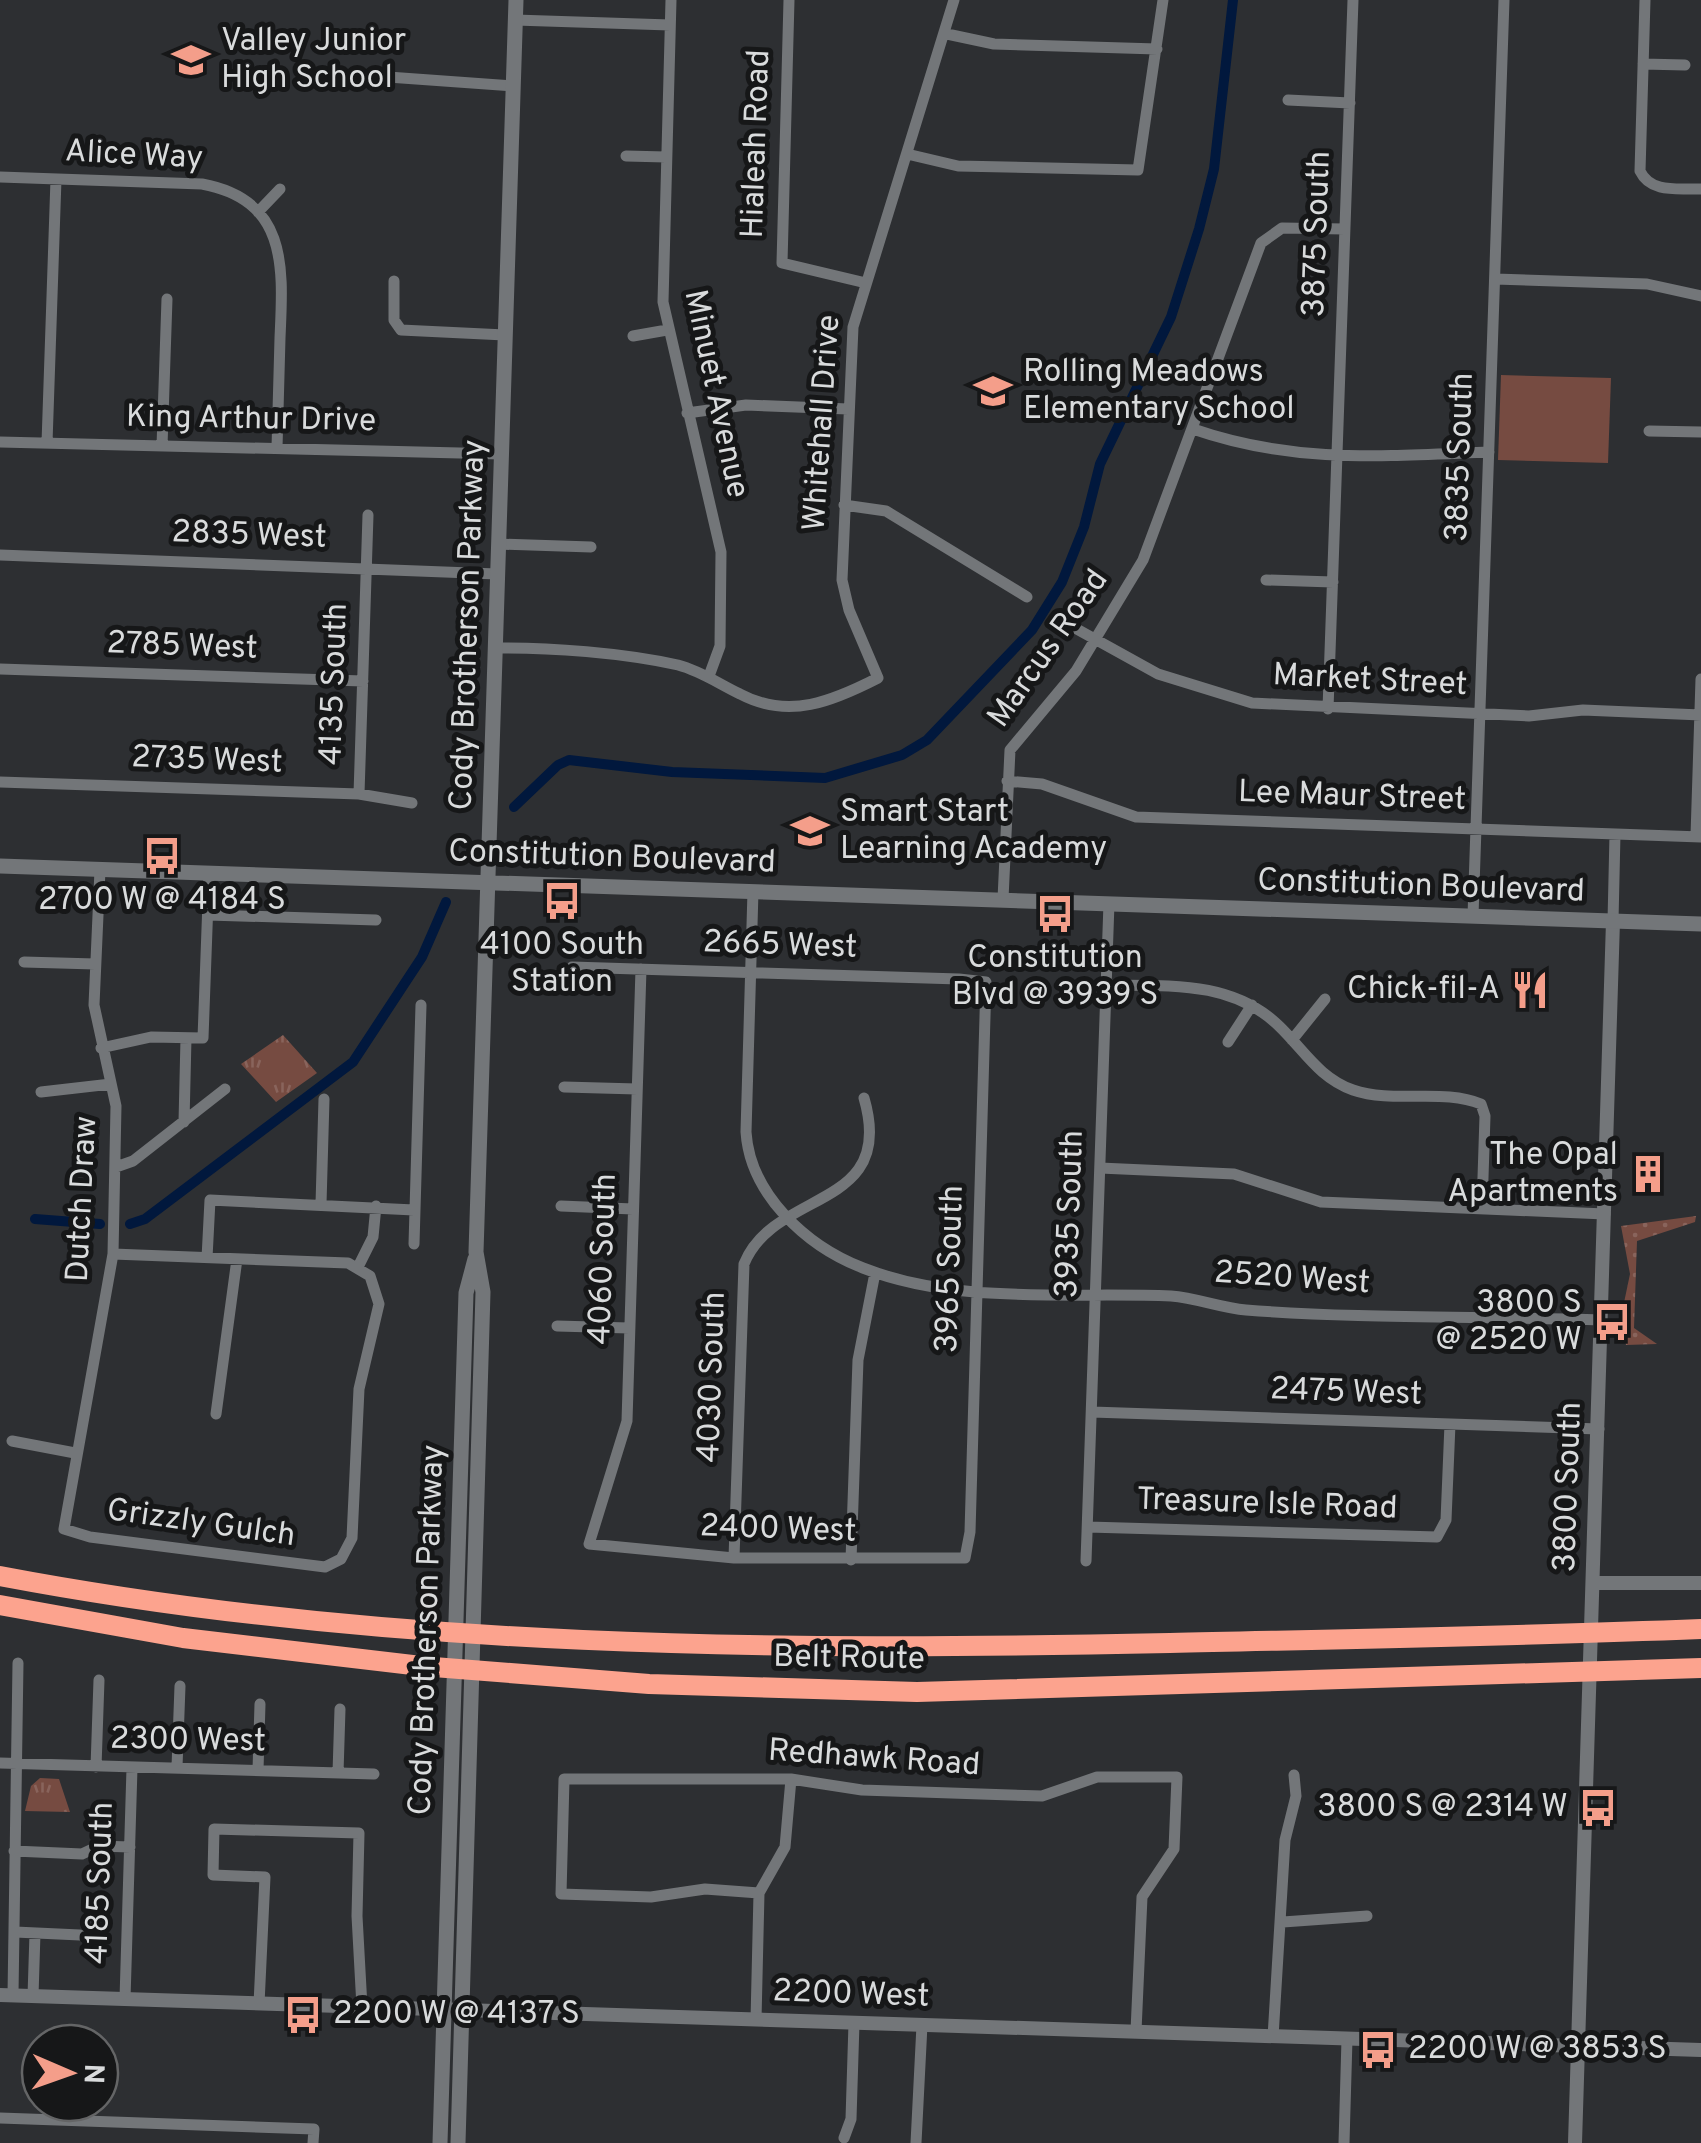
<svg xmlns="http://www.w3.org/2000/svg" width="1701" height="2143" viewBox="0 0 1701 2143" font-family="Overpass,sans-serif">
	<style>
		.grass { fill: url(#grass-dots) }
		.park { fill: url(#park-tufts) }
		.pitch { fill: #764b41 }
		.lines { fill: none; stroke-linecap: round; stroke-linejoin: round }
		.canal { stroke: #01183d; stroke-width: 10 }
		.minor { stroke: #737679; stroke-width: 11 }
		.tertiary { stroke: #737679; stroke-width: 14 }
		.secondary { stroke: #737679; stroke-width: 15 }
		.motorway { stroke: #fca38e; stroke-width: 20 }
		.labels { text-anchor: middle; dominant-baseline: central; stroke-width: 10; stroke-linejoin: round; paint-order: stroke }
		.poi-label { font-size: 32px; fill: #d9dbdc; stroke: #161718; text-anchor: start }
		.street-label { font-size: 32px; fill: #d9dbdc; stroke: #161718 }
	</style>
	<defs>
		<pattern id="grass-dots" width="8" height="8" patternUnits="userSpaceOnUse" patternTransform="scale(2.5)"><rect width="8" height="8" fill="#764b41"/><path d="M2 2h.1M6 6h.1" fill="none" stroke="#89645c" stroke-width="1.8" stroke-linecap="round"/></pattern>
		<pattern id="park-tufts" width="24" height="20" patternUnits="userSpaceOnUse" patternTransform="scale(2.5)"><rect width="24" height="20" fill="#764b41"/><path d="M3 7l-1-3M5 7V3M7 7l1-3M15 17l-1-3M17 17v-4M19 17l1-3" fill="none" stroke="#89645c"/></pattern>
	</defs>
	<rect width="100%" height="100%" fill="#2d2f32"/>
	<path class="grass" d="M1696,1216L1695,1222L1637,1241L1634,1328L1657,1344L1626,1345L1621,1317L1630,1274L1621,1226Z"/>
	<path class="park" d="M283,1035L317,1073L276,1102L241,1064Z
		M40,1778L59,1779L70,1812L25,1811L31,1786Z"/>
	<path class="pitch" d="M1501,375L1611,378L1608,463L1498,460Z"/>
	<g class="lines">
		<path class="canal" d="M514,807L558,765L569,760L672,772L825,778L902,755L927,740L1032,630L1062,582L1084,527L1100,464L1171,317L1199,229L1214,169L1233,0
			M35,1219L100,1224
			M130,1224L145,1219L353,1062L422,957L446,902"/>
		<path class="minor" d="M671,0L663,302L721,552L720,646L709,676
			M789,0L782,263L866,283
			M1645,0L1640,171C1651,194 1679,188 1701,189
			M515,20L670,25
			M947,34L994,44L1157,49
			M1643,64L1685,65
			M388,77L513,86
			M1288,100L1350,103
			M907,154L958,166L1138,170L1163,0
			M626,156L666,157
			M0,177L202,184C289,200 283,269 280,338C279,375 278,412 277,448
			M258,212L280,189
			M1495,279L1647,284L1701,296
			M394,281V320L401,330L505,335
			M633,336L667,330
			M687,413L746,405L848,409
			M1193,429C1294,464 1384,456 1489,452
			M1649,431L1701,432
			M0,442L501,454
			M47,443L56,179
			M162,446L167,299
			M844,505L886,511L1027,597
			M498,544L591,547
			M0,555L497,574
			M1266,580L1333,582
			M1055,617L1158,674L1252,703L1529,716L1583,710L1701,715
			M494,648C549,647 624,653 678,665C701,671 719,684 740,694C789,720 833,701 878,678L849,610L842,580L853,327L954,0
			M0,669L363,681
			M1328,709L1353,0
			M1007,781L1042,784L1136,817L1701,837
			M0,782L359,794L412,803
			M359,794L368,515
			M1696,836L1701,679
			M100,870L94,1005L116,1106L113,1254L64,1529L90,1537L325,1567L341,1559L352,1538L359,1389L379,1304L370,1276L348,1263L113,1254
			M753,891L746,1132C750,1194 806,1246 863,1268C957,1305 1072,1292 1171,1296C1197,1298 1221,1308 1246,1310C1364,1319 1484,1316 1602,1320
			M1003,899L1010,750L1076,671L1143,560L1261,243L1282,228L1345,229
			M208,915L376,920
			M1473,916L1504,0
			M1613,921L1615,834
			M24,962L95,964
			M572,967L959,979L986,982L970,1532L965,1558H734L589,1544L627,1421L641,969
			M1106,985C1167,986 1232,980 1279,1026C1304,1050 1319,1078 1353,1090C1394,1104 1443,1088 1481,1104L1485,1116L1482,1208
			M1292,1040L1325,999
			M1228,1042L1252,1005
			M101,1048L151,1037L203,1038L209,874
			M564,1087L637,1089
			M41,1092L111,1084
			M184,1122L186,1038
			M116,1167L133,1161L225,1089
			M1100,1168L1234,1174L1321,1202L1605,1214
			M321,1204L324,1099
			M561,1206L633,1209
			M414,1244L421,1005
			M207,1258L210,1200L414,1210
			M358,1267L373,1237L376,1206
			M557,1326L629,1328
			M1092,1412L1599,1429
			M216,1414L237,1259
			M12,1441L75,1453
			M1088,1527L1437,1537L1446,1520L1450,1424
			M734,1558L744,1264C775,1188 897,1211 864,1098
			M851,1560L858,1360L875,1273
			M1086,1561L1109,903
			M0,1763L374,1774
			M96,1767L99,1680
			M177,1767L180,1686
			M258,1770L260,1704
			M338,1773L340,1709
			M14,1851L82,1854L99,1846L130,1847
			M759,1893L705,1889L651,1897L561,1894L564,1779H791L862,1790L1042,1796L1097,1777H1177L1174,1849L1142,1897L1136,2031
			M1283,1922L1367,1916
			M15,1932L80,1935
			M13,1995L18,1663
			M33,1996L35,1933
			M125,1999L132,1768
			M259,2004L265,1877L213,1875L214,1829L359,1833L357,1916L362,2007
			M756,2020L759,1893L785,1847L791,1779
			M1273,2037L1285,1840L1296,1796L1294,1775
			M0,2118L314,2129L313,2143
			M844,2138L851,2119L854,2023
			M916,2143L922,2025
			M1344,2143L1347,2039"/>
		<path class="tertiary" d="M1594,1583H1701
			M0,1995L1701,2050
			M1575,2143L1613,921"/>
		<path class="secondary" d="M0,866L1701,924
			M440,2143L466,1293L475,1259
			M458,2143L483,1292L476,1252L516,0"/>
		<path class="motorway" d="M0,1576C384,1649 780,1651 1170,1643C1347,1639 1524,1636 1701,1629
			M0,1605L183,1638L421,1666L649,1684L917,1692L1701,1668"/>
	</g>
	<defs>
		<g id="school-bare" transform="scale(3)"><path d="M0-5L7-2L0 1L-7-2ZM-4 1L0 2.5L4 1V4Q0 6-4 4Z" fill="#f49e8a" stroke="#161718" stroke-width="2.5" paint-order="stroke"/></g>
		<g id="bus-bare" transform="scale(3)"><path d="M-5-6H5V4H4V6H2V4H-2V6H-4V4H-5ZM-3.5-4V0h7V-4ZM-3.5 1.2v1.5H-2V1.2ZM2 1.2v1.5H3.5V1.2Z" fill="#f49e8a" stroke="#161718" stroke-width="2.5" paint-order="stroke"/></g>
		<g id="restaurant-bare" transform="scale(3)"><path d="M-5-6h1v4h1v-4h1v4h1v-4h1v5L-1.5 .5V6h-2V.5L-5-1ZM5-6V6H3V1.5H1.5Q1.5-4 5-6Z" fill="#f49e8a" stroke="#161718" stroke-width="2.5" paint-order="stroke"/></g>
		<g id="building-bare" transform="scale(3)"><path d="M-4-6H4V6H1V3H-1V6H-4ZM-2.5-4.3h1.7v1.8h-1.7ZM.8-4.3h1.7v1.8H.8ZM-2.5-1h1.7V.8h-1.7ZM.8-1h1.7V.8H.8Z" fill="#f49e8a" stroke="#161718" stroke-width="2.5" paint-order="stroke"/></g>
	</defs>
	<g fill-rule="evenodd">
		<use href="#school-bare" x="191" y="60"/>
		<use href="#school-bare" x="993" y="391"/>
		<use href="#school-bare" x="810" y="831"/>
		<use href="#bus-bare" x="162" y="856"/>
		<use href="#bus-bare" x="562" y="901"/>
		<use href="#bus-bare" x="1055" y="914"/>
		<use href="#restaurant-bare" x="1530" y="990"/>
		<use href="#building-bare" x="1648" y="1174"/>
		<use href="#bus-bare" x="1612" y="1322"/>
		<use href="#bus-bare" x="1598" y="1808"/>
		<use href="#bus-bare" x="303" y="2015"/>
		<use href="#bus-bare" x="1378" y="2050"/>
	</g>
	<g class="labels">
		<g class="poi-label">
			<text x="221" y="42">Valley Junior<tspan x="221" dy="37">High School</tspan></text>
			<text x="1023" y="373">Rolling Meadows<tspan x="1023" dy="37">Elementary School</tspan></text>
			<text x="840" y="813">Smart Start<tspan x="840" dy="37">Learning Academy</tspan></text>
			<text x="162" y="901" text-anchor="middle">2700 W @ 4184 S</text>
			<text x="562" y="946" text-anchor="middle">4100 South<tspan x="562" dy="37">Station</tspan></text>
			<text x="1055" y="959" text-anchor="middle">Constitution<tspan x="1055" dy="37">Blvd @ 3939 S</tspan></text>
			<text x="1500" y="990" text-anchor="end">Chick-fil-A</text>
			<text x="1618" y="1156" text-anchor="end">The Opal<tspan x="1618" dy="37">Apartments</tspan></text>
			<text x="1582" y="1304" text-anchor="end">3800 S<tspan x="1582" dy="37">@ 2520 W</tspan></text>
			<text x="1568" y="1808" text-anchor="end">3800 S @ 2314 W</text>
			<text x="333" y="2015">2200 W @ 4137 S</text>
			<text x="1408" y="2050">2200 W @ 3853 S</text>
		</g>
		<g class="street-label">
			<text transform="translate(757 144) rotate(-88)">Hialeah Road</text>
			<text transform="translate(134 156) rotate(3)">Alice Way</text>
			<text transform="translate(1318 234) rotate(-88)">3875 South</text>
			<text transform="translate(715 394) rotate(78)">Minuet Avenue</text>
			<text transform="translate(251 420) rotate(1)">King Arthur Drive</text>
			<text transform="translate(823 423) rotate(-86)">Whitehall Drive</text>
			<text transform="translate(1461 457) rotate(-88)">3835 South</text>
			<text transform="translate(249 536) rotate(2)">2835 West</text>
			<text transform="translate(469 625) rotate(-88)">Cody Brotherson Parkway</text>
			<text transform="translate(182 647) rotate(2)">2785 West</text>
			<text transform="translate(1049 649) rotate(-55)">Marcus Road</text>
			<text transform="translate(1370 681) rotate(3)">Market Street</text>
			<text transform="translate(335 684) rotate(-88)">4135 South</text>
			<text transform="translate(207 761) rotate(2)">2735 West</text>
			<text transform="translate(1352 797) rotate(2)">Lee Maur Street</text>
			<text transform="translate(612 858) rotate(2)">Constitution Boulevard</text>
			<text transform="translate(1421 887) rotate(2)">Constitution Boulevard</text>
			<text transform="translate(780 946) rotate(2)">2665 West</text>
			<text transform="translate(83 1199) rotate(-87)">Dutch Draw</text>
			<text transform="translate(1071 1214) rotate(-88)">3935 South</text>
			<text transform="translate(604 1259) rotate(-88)">4060 South</text>
			<text transform="translate(951 1269) rotate(-88)">3965 South</text>
			<text transform="translate(1292 1279) rotate(4)">2520 West</text>
			<text transform="translate(713 1377) rotate(-88)">4030 South</text>
			<text transform="translate(1346 1393) rotate(2)">2475 West</text>
			<text transform="translate(1569 1487) rotate(-88)">3800 South</text>
			<text transform="translate(1267 1505) rotate(2)">Treasure Isle Road</text>
			<text transform="translate(201 1524) rotate(8)">Grizzly Gulch</text>
			<text transform="translate(778 1530) rotate(2)">2400 West</text>
			<text transform="translate(428 1630) rotate(-88)">Cody Brotherson Parkway</text>
			<text transform="translate(849 1659) rotate(1)">Belt Route</text>
			<text transform="translate(188 1741) rotate(1)">2300 West</text>
			<text transform="translate(874 1759) rotate(4)">Redhawk Road</text>
			<text transform="translate(101 1883) rotate(-88)">4185 South</text>
			<text transform="translate(851 1995) rotate(2)">2200 West</text>
		</g>
	</g>
	<g transform="translate(70 2073) rotate(92)"><circle r="48" fill="#161718" stroke="#646566" stroke-width="2.5"/>
	<path d="M0-8L18 38L0 25L-18 38Z" fill="#f49e8a"/>
	<text y="-15" font-size="28" font-weight="bold" text-anchor="middle" fill="#d9dbdc">N</text>
	</g>
</svg>
